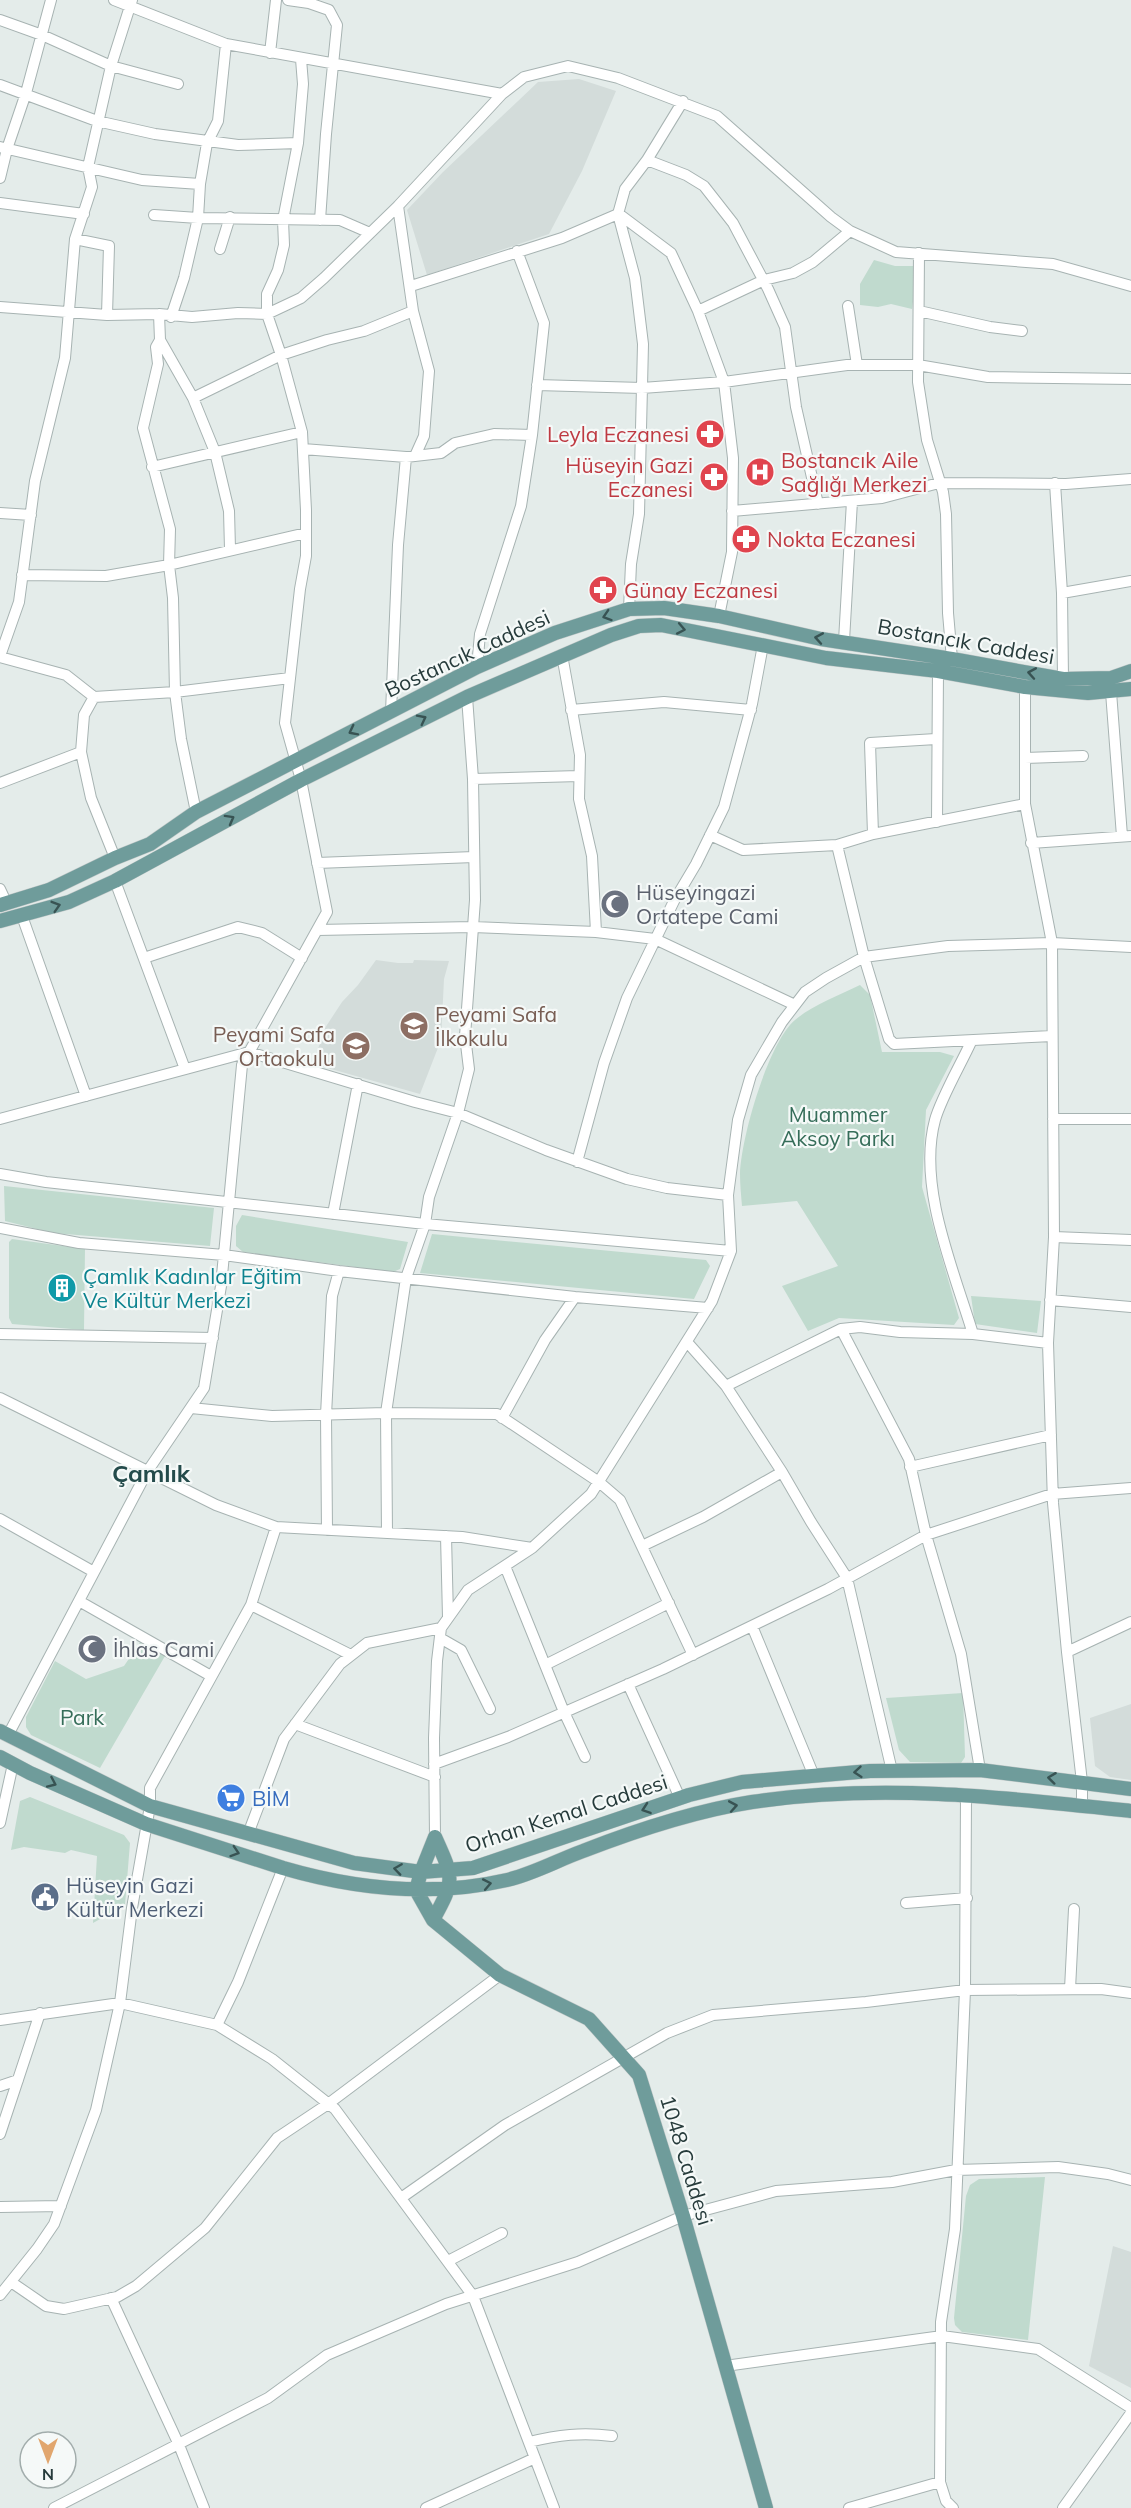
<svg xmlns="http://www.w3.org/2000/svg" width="1131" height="2508" viewBox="0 0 1131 2508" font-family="Mulish,sans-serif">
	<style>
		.built { fill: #d3dcda }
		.green { fill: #c0dace }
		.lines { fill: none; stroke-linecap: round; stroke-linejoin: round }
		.minor-casing { stroke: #a7b3b2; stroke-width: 12 }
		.major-casing { stroke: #c2c8c8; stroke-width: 15 }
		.minor { stroke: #fff; stroke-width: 10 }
		.major { stroke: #6f9c9b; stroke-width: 14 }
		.oneway { stroke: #385353 }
		.labels { text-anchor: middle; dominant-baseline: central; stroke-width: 4.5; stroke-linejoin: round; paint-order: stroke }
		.health-label { font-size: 21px; fill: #be3a42; stroke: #f5f9f8; text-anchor: start }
		.street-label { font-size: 21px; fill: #263b3b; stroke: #f5f9f8 }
		.worship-label { font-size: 21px; fill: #5b616d; stroke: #f5f9f8; text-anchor: start }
		.education-label { font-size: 21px; fill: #785e54; stroke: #f5f9f8; text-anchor: start }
		.park-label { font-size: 21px; fill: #356d59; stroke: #f5f9f8 }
		.culture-label { font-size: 21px; fill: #0d838f; stroke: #f5f9f8; text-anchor: start }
		.shop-label { font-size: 21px; fill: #366cbe; stroke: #f5f9f8; text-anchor: start }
		.service-label { font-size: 21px; fill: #4e5e75; stroke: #f5f9f8; text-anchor: start }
		.quarter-label { font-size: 24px; font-weight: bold; fill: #244b4b; stroke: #f5f9f8 }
	</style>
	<rect width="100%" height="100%" fill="#e4ecea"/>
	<path class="built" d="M579,79L616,91L582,171L549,234L427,275L407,210L443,172L538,82Z
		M376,960L398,963H413L414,960L449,961L444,979L441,1040L420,1094L313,1064L325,1028L342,1002L358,985Z
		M1131,1704V1780L1110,1777L1095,1766L1090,1718Z
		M1113,2246L1131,2252V2388L1089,2366Z"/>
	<path class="green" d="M874,260L895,266H914L915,286L912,309L891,304L878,307L860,305V284Z
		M860,985L870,995L882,1052H940L954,1056L926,1110L922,1187L959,1318L954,1325L839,1318L808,1331L782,1286L838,1266L797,1201L742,1206C741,1195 740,1184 740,1174C741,1138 768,1043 795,1020C814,1004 838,996 860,985Z
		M4,1186L214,1208L210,1246L53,1233L5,1221Z
		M242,1215L408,1242L400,1269L393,1272L243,1252L236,1246V1226Z
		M432,1234L706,1260L710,1266L694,1299L420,1273Z
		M12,1239L85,1249L84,1330L12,1324L9,1318V1242Z
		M971,1296L1041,1301L1037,1333L975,1324Z
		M141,1641L165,1656L100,1768L31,1735L26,1727V1717L55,1661L86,1679L124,1666Z
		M963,1693L965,1757L961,1763L910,1762L899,1750L886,1698Z
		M30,1797L124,1835L130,1843L125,1905L93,1923L97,1856L71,1850L65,1853L24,1847L11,1850L20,1801Z
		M1045,2177L1028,2340L962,2332L955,2325L954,2318L966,2196L970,2185L979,2179Z"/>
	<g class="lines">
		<g class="minor-casing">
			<path id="minor" d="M114,0L226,44L502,94
				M288,0L309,3L329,10L337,25L326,134L320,220
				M0,20L42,35L111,66L178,84
				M270,53L276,0
				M0,85L97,121L155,134L238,145L298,143
				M0,147L142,180L200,184
				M647,160L686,175L704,186L733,223L768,289L785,327L796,407L818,504
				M0,178L7,149L26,93L51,0
				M0,203L84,214
				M398,206L413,311L429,371L424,436L415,456
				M619,214L671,253L698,311L724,382L733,458L732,552L719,616
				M154,215L198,218L340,220L370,233
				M75,239L109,246L107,315
				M220,249L230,217
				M919,253L918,382L927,440L943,492L946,514L948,613L952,659
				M411,286L562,238L618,214
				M848,306L857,365
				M0,307L107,315L159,314L192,317L238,313L267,314L301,298L324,278L398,206L502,94L524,77L568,66L618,78L717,116L831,217L850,231L896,252L1053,264L1131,286
				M698,311L764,280L793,273L813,262L850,231
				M919,311L990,327L1022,331
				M159,314L160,340L193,398L215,452L229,511L230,549
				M171,317L184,278L198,218L200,184L207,143L218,121L226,44
				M160,340L156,347L158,364L143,428L170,529L169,565L173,598L175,692L181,739L196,812
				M537,385L642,388L724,382L847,365H918L988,377L1131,379
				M193,398L281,355L327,340L364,331L413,311
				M303,449L406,457L441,453L455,443L494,434L532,435
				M152,467L302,432
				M1055,483L1062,593L1063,679
				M732,511L882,498L939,483L1066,484L1131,479
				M0,513L31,515
				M22,575L106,576L169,565L306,533
				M1062,593L1131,581
				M629,609L631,564L639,514L643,344L635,278L618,214L625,189L647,160L683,101
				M844,641L852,501
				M562,655L580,755L579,799L592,856L596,932
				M0,656L19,602L35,481L65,358L75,239L92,187L88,167L111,66L132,0
				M0,657L66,675L94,697L175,692L290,678
				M477,667L480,634L521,506L532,435L544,323L517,251
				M1025,687V804L1052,943L1054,1237L1048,1343L1053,1503L1067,1652L1082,1782V1805
				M1111,692L1122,836
				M94,697L84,715L81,752L91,798L115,858
				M571,710L664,702L751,710
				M391,712L398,545L406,457
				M1025,758L1083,756
				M473,779L579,776
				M0,783L81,752
				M1025,804L873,834L837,845L864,957L889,1039L894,1044L1052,1036
				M937,822L938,671
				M873,834L870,743L936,739
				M710,835L743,850L837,845
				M1031,843L1131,836
				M317,863L474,857
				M115,881L185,1069
				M0,889L7,904
				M22,916L86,1096
				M317,930L473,927L596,932L655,939L795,1005
				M144,958L238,927L262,933L302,958
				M971,1042C961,1064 941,1098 935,1120C917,1186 954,1271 973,1334
				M0,1119L249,1052L415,1102L458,1113L546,1150L627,1179L667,1188L728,1195
				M1053,1119H1131
				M577,1162L604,1063L627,998L674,901L696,864L724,807L752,704L763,645
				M0,1174L46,1182L425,1224L731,1251
				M333,1214L358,1084
				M0,1228L79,1243L224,1255L339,1271L575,1297L708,1308
				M1054,1237L1131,1240
				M1050,1300L1131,1307
				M841,1329L909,1459L926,1535L961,1654L980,1770
				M0,1334L213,1338
				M687,1342L726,1386L782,1472L811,1522L847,1578L892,1771
				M726,1386L841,1329L860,1327L900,1332L973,1334L1048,1343
				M0,1398L216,1505L276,1527L462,1537L532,1548
				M191,1408L272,1416L386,1413L497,1414L599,1482L620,1500L693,1655
				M502,1418L545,1340L575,1297
				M910,1467L1051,1435
				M0,1519L94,1572
				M327,1530L326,1415L332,1296L339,1271
				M387,1533L386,1413L406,1278L425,1224L429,1197L458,1113L469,1069L465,1036L475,900L473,779L467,697
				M446,1536L448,1617
				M642,1546L703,1517L782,1472
				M505,1566L564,1712L585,1757
				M79,1601L211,1676
				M251,1605L351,1655
				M752,1626L814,1776
				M440,1638L461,1650L490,1709
				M1067,1652L1131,1622
				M545,1665L669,1603
				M628,1684L680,1798
				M295,1724L435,1777
				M8,1735L147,1472L204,1388L221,1286L242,1065L327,912L301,780L285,723L300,589L306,556V510L302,432L281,355L267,314V294L278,270L284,245L283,220L298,143L303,84L301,59
				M434,1764L508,1737L663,1669L828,1589L926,1535L1052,1494L1131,1488
				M0,1823L13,1764
				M248,1834L284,1739L340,1664L367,1643L441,1628
				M435,1837L434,1738L437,1661L441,1628L468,1590L532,1548L591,1494L712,1301L731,1251L728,1195L738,1120L751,1075L782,1022L805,992L826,978L864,957L948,946L1052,943L1131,947
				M906,1903L967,1898
				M1070,1989L1074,1909
				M0,2020L120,2003L217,2025L272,2059L335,2109L473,2296L554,2508
				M217,2025L238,1982L283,1868
				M0,2086L18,2080
				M0,2134L40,2013
				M401,2198L505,2125L667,2033L713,2015L866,2002L965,1990L1101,1989L1131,1993
				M0,2207L61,2206
				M448,2261L502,2233
				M11,2282L46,2306L64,2309L117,2297L136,2286L205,2228L277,2138L328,2104L500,1975
				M0,2295L37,2249L54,2224L96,2110L120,2003L132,1908L150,1806V1788L251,1605L276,1527
				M111,2298L179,2445L204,2508
				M725,2366L942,2336L1038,2349L1131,2408
				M529,2442C558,2435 582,2432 612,2436
				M54,2508L268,2398L327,2355L446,2304L578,2262L683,2216L776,2191L892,2182L956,2170L1058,2167L1108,2174L1131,2180
				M426,2508L535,2458
				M849,2508L940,2482
				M953,2508L946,2501L940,2482L941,2322L955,2229L965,1990L966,1795
				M1063,2508L1131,2413"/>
		</g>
		<g class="major-casing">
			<path id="major" d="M0,905L49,890L115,858L150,844L196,812L477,667L555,633L629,609L664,608L719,616L821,639L952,659L1063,679L1111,678L1131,671
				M0,921L69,902L115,881L301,780L467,697L611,635L639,626L661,625L826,658L938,671L1025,687L1088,693L1131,689
				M0,1731L150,1806L354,1863L421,1872L473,1868L689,1795L742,1782L870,1771L980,1770L1131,1789
				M0,1757L30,1773L146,1824L283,1868C355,1889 433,1897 507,1880C533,1874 558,1860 583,1851C637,1830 694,1811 752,1802C880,1783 1003,1797 1131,1811
				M435,1837L421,1872L416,1890L433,1920L500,1975L589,2019L639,2075L683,2216L766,2508
				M433,1920C455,1880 454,1879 435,1837"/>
		</g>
		<use href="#minor" class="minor"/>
		<use href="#major" class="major"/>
	</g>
	<defs><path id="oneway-chevron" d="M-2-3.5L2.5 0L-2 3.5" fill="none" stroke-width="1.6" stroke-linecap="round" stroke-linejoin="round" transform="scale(1.5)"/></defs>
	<g class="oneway">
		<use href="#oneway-chevron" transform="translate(607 616) rotate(162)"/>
		<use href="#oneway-chevron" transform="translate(681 629) rotate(11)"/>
		<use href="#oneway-chevron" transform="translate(819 638) rotate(-170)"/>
		<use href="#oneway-chevron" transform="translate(1032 673) rotate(-170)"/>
		<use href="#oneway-chevron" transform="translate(422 719) rotate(-27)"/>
		<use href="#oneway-chevron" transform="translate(353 731) rotate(153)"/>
		<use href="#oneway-chevron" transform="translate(230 819) rotate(-29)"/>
		<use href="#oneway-chevron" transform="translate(56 906) rotate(-17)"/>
		<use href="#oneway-chevron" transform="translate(858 1772) rotate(175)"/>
		<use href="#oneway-chevron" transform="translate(1052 1778) rotate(-173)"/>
		<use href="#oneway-chevron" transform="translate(52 1783) rotate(24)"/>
		<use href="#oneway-chevron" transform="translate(733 1806) rotate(-10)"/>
		<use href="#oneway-chevron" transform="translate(646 1809) rotate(161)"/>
		<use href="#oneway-chevron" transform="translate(235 1852) rotate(18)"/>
		<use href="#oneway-chevron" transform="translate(398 1869) rotate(-172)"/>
		<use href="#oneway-chevron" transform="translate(487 1884) rotate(-11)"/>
	</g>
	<defs>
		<g id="pharmacy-disc" transform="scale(1.5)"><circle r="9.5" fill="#e0444e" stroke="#f5f9f8"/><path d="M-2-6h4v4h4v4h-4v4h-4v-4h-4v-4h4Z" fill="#fff"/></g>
		<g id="hospital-disc" transform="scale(1.5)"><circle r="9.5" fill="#e0444e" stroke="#f5f9f8"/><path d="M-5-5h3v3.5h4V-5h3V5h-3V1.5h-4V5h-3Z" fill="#fff"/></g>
		<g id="mosque-disc" transform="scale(1.5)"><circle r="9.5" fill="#6b7280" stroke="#f5f9f8"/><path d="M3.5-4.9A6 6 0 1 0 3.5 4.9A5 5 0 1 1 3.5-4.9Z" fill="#fff"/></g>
		<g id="school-disc" transform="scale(1.5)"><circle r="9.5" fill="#8d6e63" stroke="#f5f9f8"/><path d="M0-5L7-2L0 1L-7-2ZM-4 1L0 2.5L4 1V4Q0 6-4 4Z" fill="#fff"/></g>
		<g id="building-disc" transform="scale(1.5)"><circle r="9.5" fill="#0f9aa8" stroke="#f5f9f8"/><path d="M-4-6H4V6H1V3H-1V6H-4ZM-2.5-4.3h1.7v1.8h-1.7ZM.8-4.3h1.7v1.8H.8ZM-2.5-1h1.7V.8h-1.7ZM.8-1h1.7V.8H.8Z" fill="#fff"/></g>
		<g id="supermarket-disc" transform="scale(1.5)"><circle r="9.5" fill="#3f7fe0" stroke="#f5f9f8"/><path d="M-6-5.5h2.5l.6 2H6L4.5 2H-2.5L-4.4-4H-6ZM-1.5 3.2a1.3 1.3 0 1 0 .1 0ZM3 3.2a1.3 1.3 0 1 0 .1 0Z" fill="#fff"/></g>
		<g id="civic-disc" transform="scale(1.5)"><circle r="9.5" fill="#5c6f8a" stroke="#f5f9f8"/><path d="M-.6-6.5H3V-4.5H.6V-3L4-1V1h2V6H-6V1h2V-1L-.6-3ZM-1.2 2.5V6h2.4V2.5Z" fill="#fff"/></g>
	</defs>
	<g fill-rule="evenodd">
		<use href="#pharmacy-disc" x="710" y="434"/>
		<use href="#hospital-disc" x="760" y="472"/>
		<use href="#pharmacy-disc" x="714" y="477"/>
		<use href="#pharmacy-disc" x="746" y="539"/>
		<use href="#pharmacy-disc" x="603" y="590"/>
		<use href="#mosque-disc" x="615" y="904"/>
		<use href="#school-disc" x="414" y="1026"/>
		<use href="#school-disc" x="356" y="1046"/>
		<use href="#building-disc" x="62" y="1288"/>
		<use href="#mosque-disc" x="92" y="1649"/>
		<use href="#supermarket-disc" x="231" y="1798"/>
		<use href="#civic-disc" x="45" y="1897"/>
	</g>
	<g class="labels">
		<g class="health-label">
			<text x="689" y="434" text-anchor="end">Leyla Eczanesi</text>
			<text x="781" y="460">Bostancık Aile<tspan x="781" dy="24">Sağlığı Merkezi</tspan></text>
			<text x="693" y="465" text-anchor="end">Hüseyin Gazi<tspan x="693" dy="24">Eczanesi</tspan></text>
			<text x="767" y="539">Nokta Eczanesi</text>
			<text x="624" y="590">Günay Eczanesi</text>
		</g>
		<g class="street-label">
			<text transform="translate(966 641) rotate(10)">Bostancık Caddesi</text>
			<text transform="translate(467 653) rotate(-25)">Bostancık Caddesi</text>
			<text transform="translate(566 1813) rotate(-18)">Orhan Kemal Caddesi</text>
			<text transform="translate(687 2160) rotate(73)">1048 Caddesi</text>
		</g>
		<g class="worship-label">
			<text x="636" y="892">Hüseyingazi<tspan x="636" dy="24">Ortatepe Cami</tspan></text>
			<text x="113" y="1649">İhlas Cami</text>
		</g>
		<g class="education-label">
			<text x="435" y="1014">Peyami Safa<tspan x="435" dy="24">İlkokulu</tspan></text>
			<text x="335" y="1034" text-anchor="end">Peyami Safa<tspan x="335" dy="24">Ortaokulu</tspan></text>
		</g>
		<g class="park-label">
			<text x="838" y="1114">Muammer<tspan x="838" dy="24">Aksoy Parkı</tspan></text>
			<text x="82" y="1717">Park</text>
		</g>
		<g class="culture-label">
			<text x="83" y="1276">Çamlık Kadınlar Eğitim<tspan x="83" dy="24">Ve Kültür Merkezi</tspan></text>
		</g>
		<g class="shop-label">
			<text x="252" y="1798">BİM</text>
		</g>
		<g class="service-label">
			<text x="66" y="1885">Hüseyin Gazi<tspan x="66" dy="24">Kültür Merkezi</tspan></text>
		</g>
		<g class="quarter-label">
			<text x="151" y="1473">Çamlık</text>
		</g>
	</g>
	<g transform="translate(48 2460) rotate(180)"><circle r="28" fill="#f5f9f8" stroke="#a2adac" stroke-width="1.5"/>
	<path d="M0-4.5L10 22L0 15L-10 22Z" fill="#e1a66e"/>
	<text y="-9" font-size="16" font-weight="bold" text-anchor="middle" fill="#263b3b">N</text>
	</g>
</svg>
